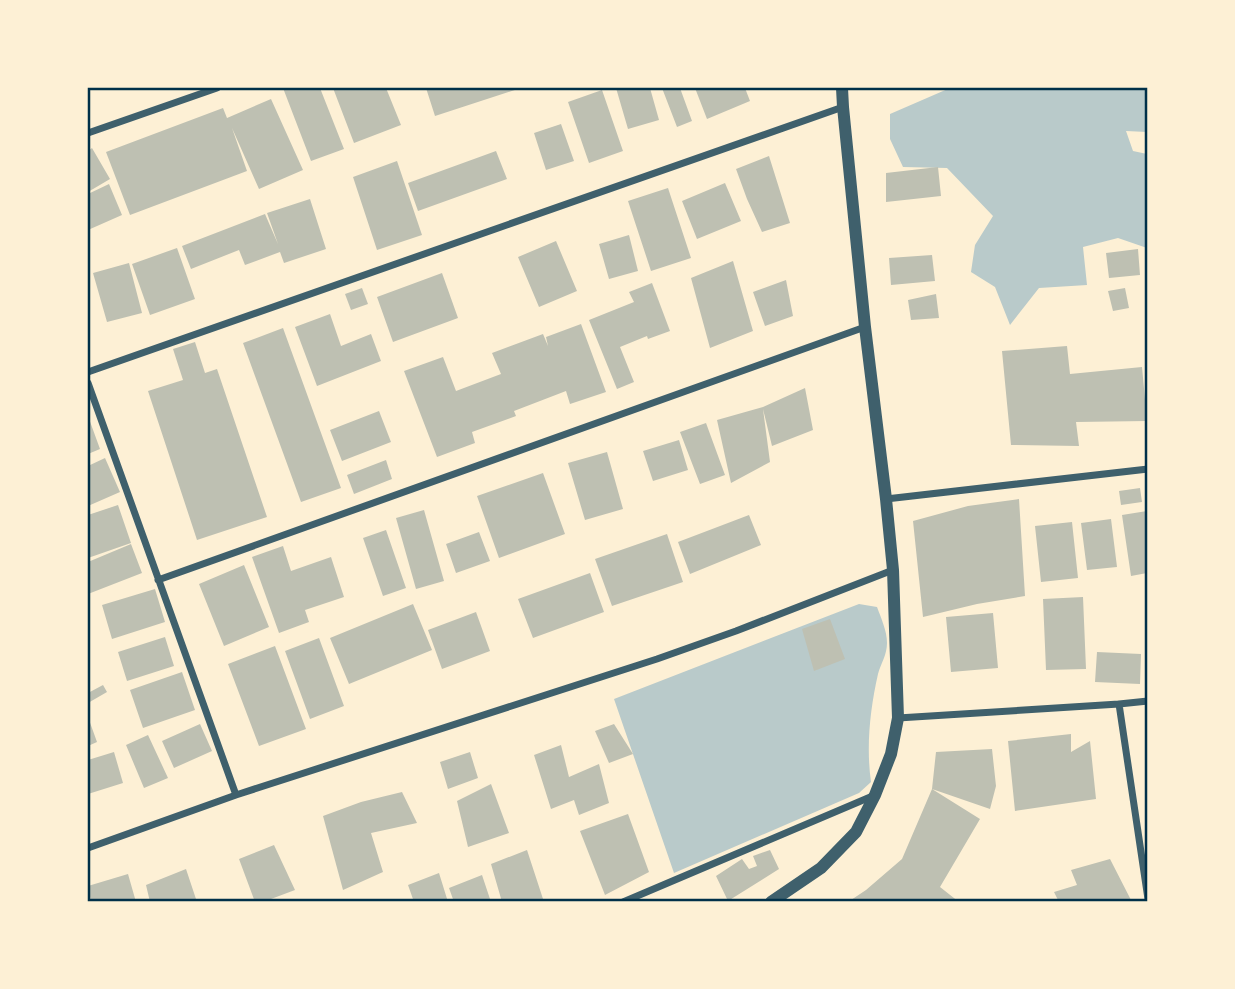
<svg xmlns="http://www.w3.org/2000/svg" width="1235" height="989" viewBox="0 0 1235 989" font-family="'Titillium Web',sans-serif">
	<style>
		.green { fill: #b9caca }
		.building { fill: #bec0b2 }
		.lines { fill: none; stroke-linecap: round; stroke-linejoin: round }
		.minor { stroke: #3f606c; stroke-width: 7 }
		.tertiary { stroke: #3f606c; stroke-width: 12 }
		.neatline { fill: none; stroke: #003049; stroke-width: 2.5 }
	</style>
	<rect width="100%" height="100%" fill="#fdf0d5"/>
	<path class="green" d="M950,88H1147V132L1126,131L1133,151L1147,154V248L1118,238L1083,247L1087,285L1039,288L1010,325L995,287L971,272L975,245L993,216L947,168L903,167L890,139V114Z
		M859,604L877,607C881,618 887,631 887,643C887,655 881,663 878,674C870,709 866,747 871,782L859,793L674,873L614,699Z"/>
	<path class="building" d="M283,88H320L344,149L311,161Z
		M333,88H386L401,125L354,143Z
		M426,88H521L435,116Z
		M616,88H650L659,120L628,129Z
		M662,88H680L692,121L677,127Z
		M695,88H745L750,101L707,119Z
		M602,90L623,151L589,163L568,102Z
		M271,99L303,170L259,189L232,128L247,171L130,215L106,152L223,108L227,118Z
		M561,124L574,161L546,170L534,133Z
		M92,148L110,179L88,192V151Z
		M496,151L507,179L418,211L408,183Z
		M769,156L790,223L762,232L747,199L736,169Z
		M397,161L422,235L377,250L353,177Z
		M938,167L941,196L886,202V173Z
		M725,183L741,221L697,239L682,201Z
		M109,184L122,215L88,230V194Z
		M668,188L691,258L651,271L628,201Z
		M310,199L326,249L284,263L280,252L245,265L239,250L191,269L182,246L265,214L278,244L267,213Z
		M629,235L638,271L609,279L599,244Z
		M556,241L577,291L539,307L518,257Z
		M177,248L195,299L150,315L132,264Z
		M1138,249L1140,275L1109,278L1106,253Z
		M932,255L935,281L891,285L889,258Z
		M733,261L753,331L710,348L691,278Z
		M129,263L142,313L107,322L93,273Z
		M442,273L458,318L393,342L377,297Z
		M786,280L793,316L765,326L753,292Z
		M652,283L670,331L648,339L647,336L620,347L634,382L617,389L589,320L634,302L629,292Z
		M362,288L368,304L351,310L345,294Z
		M1125,288L1129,308L1113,311L1108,291Z
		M936,294L939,318L911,320L908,300Z
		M330,314L341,346L371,334L381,361L317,386L295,327Z
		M581,324L606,392L570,404L566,391L514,411L516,416L472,432L475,443L437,457L404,371L443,357L456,391L501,374L492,353L543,334L548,346L546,337Z
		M283,328L341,488L301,502L243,343Z
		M195,342L205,373L217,369L267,517L197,540L148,391L183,380L173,349Z
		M1067,346L1070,374L1142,367L1147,421L1076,422L1079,446L1011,445L1002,351Z
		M805,388L813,430L772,446L763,409L770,462L731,483L717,420L763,407Z
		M379,411L391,442L342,461L330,430Z
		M88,416L100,449L88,454Z
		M706,423L725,475L700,484L680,432Z
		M679,440L688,470L653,481L643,451Z
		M607,452L623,509L585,520L568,463Z
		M105,458L120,492L88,506V466Z
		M386,460L392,479L354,494L347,475Z
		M543,473L565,534L499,558L477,496Z
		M1140,488L1142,502L1121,505L1119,491Z
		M1019,499L1025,596L977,604L923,617L913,521L968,506Z
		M118,505L131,543L88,558V515Z
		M424,510L444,581L416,589L396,518Z
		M1147,511V573L1131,576L1122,515Z
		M749,515L761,545L690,574L678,542Z
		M1111,519L1117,567L1087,570L1081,523Z
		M1072,522L1078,578L1041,582L1035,526Z
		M386,530L406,588L383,596L363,538Z
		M479,532L490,561L456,573L446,544Z
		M667,534L683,582L612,606L595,559Z
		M131,544L142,573L88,594V562Z
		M283,546L291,571L331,557L344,597L305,610L309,622L279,633L252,557Z
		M244,565L269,627L224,646L199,584Z
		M590,573L604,612L533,638L518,599Z
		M155,589L165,622L112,639L102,605Z
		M1083,597L1086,669L1046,670L1043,599Z
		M413,604L432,650L349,684L330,638Z
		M476,612L490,651L442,669L428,630Z
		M993,613L998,668L951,672L946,617Z
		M830,619L845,659L814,671L802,629Z
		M165,637L174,666L127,681L118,652Z
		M319,638L344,706L310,719L285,651Z
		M275,646L306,729L259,746L228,664Z
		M1097,652L1141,654L1140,684L1095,682Z
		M182,672L195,710L143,728L130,690Z
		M103,685L107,692L88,703V693Z
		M88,717L97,742L88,746Z
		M200,724L212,751L174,768L162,741Z
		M614,724L633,754L609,763L595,731Z
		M1071,734V752L1090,741L1096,799L1015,811L1008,741Z
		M148,735L168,778L144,788L126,745Z
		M561,745L569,777L599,764L609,803L579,815L574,800L551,809L534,755Z
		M992,749L996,786L990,809L932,789L980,819L940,887L959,902H848L866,890L902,859L932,789L936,752Z
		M114,752L123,783L88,794V760Z
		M470,752L478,778L448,789L440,762Z
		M491,784L509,833L468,847L457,801Z
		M402,792L417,823L371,833L383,872L343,890L323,816L361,802Z
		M628,814L649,872L605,895L580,831Z
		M274,845L295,890L263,902H255L239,859Z
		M527,850L544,902H502L491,864Z
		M770,850L779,869L728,901L716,876L742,859L749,869L757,866L753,856Z
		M1110,859L1132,902H1059L1054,892L1077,885L1071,870Z
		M186,869L197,902H150L146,885Z
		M439,873L448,902H414L408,885Z
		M128,874L136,902H91L88,886Z
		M482,875L491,902H454L449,888Z"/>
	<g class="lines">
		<path class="minor" d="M88,133L217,88
			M88,372L843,107
			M88,383L236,795
			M886,499L1148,469
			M158,580L865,327
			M1119,704L1148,899
			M898,718L1119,704L1148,701
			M88,848L236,795L657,659L736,631L893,570
			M623,902L875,795"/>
		<path class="tertiary" d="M771,902L821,868L856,832L875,795L891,754L898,718L893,570L886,499L865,327L843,107L842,88"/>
	</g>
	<rect width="1235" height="989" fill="none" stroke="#fdf0d5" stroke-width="178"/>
	<rect x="89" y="89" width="1057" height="811" class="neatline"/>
</svg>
